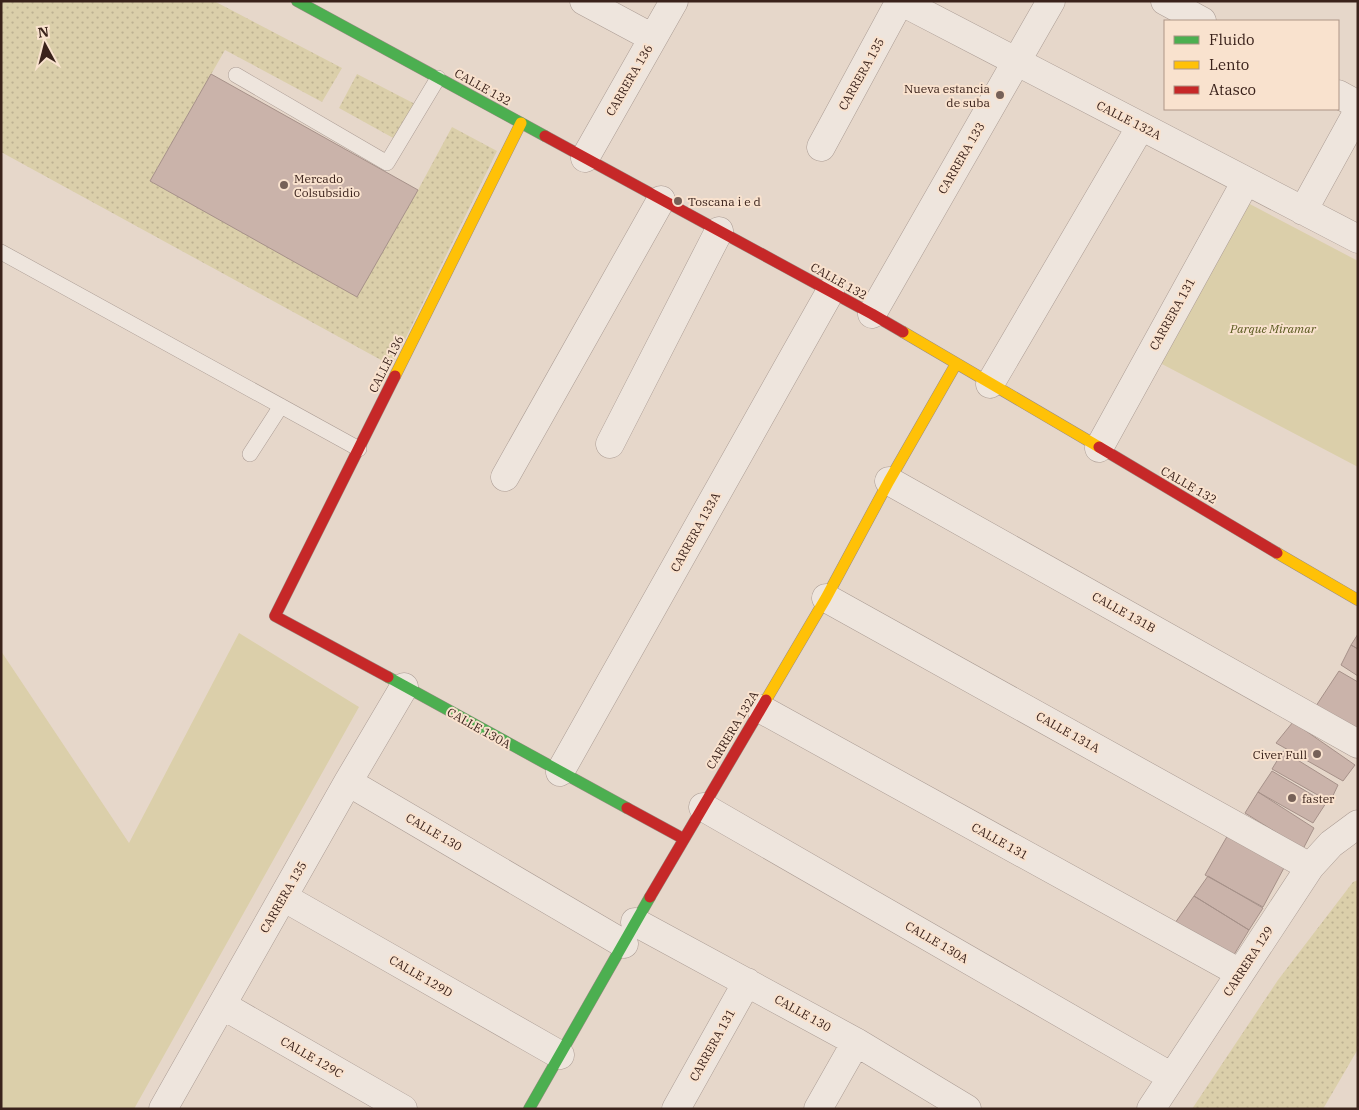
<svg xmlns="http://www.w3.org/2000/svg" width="1359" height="1110" viewBox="0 0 1359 1110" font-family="'IBM Plex Serif',serif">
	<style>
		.grass { fill: url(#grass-dots) }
		.green { fill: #dbcfaa }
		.building { fill: #cab3aa; stroke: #a69189 }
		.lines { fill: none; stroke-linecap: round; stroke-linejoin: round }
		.lane-casing { stroke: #ab9c94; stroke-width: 16 }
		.street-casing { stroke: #ab9c94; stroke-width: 29 }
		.fast-casing { stroke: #9a8c84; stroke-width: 12 }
		.slow-casing { stroke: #9a8c84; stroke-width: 12 }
		.jam-casing { stroke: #9a8c84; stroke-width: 12 }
		.lane { stroke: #eee5dd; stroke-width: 15 }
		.street { stroke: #eee5dd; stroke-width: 28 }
		.fast { stroke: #4caf50; stroke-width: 11 }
		.slow { stroke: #ffc107; stroke-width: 11 }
		.jam { stroke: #c62828; stroke-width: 11 }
		.poi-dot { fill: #766158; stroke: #f9e2ce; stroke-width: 2 }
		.labels { text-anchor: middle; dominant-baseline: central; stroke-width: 4; stroke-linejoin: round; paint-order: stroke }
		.street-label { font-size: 12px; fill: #3a221b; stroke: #f9e2ce }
		.poi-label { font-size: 12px; fill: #3a221b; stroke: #f9e2ce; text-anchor: start }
		.park-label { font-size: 12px; font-style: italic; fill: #59591f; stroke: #f9e2ce }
	</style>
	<defs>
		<pattern id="grass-dots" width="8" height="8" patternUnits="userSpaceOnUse" patternTransform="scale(1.25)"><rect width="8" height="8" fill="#dbcfaa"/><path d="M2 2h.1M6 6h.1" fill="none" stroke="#bdb192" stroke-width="1.8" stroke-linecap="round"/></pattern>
	</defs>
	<rect width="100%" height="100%" fill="#e6d7ca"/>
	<path class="grass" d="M1,1H214L342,68L322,102L225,50L150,181L357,296L418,190L452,127L497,151L392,366L1,152Z
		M357,74L415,104L395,139L339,108Z
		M1358,880V1049L1323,1109H1192L1278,980L1353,882Z"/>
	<path class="green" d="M1246,202L1358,261V467L1160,363Z
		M239,633L359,707L134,1109H1V651L129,843Z"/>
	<path class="building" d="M211,74L418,190L357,297L150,181Z
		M1358,634V649L1351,645Z
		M1351,645L1358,649V676L1341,665Z
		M1339,671L1358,682V737L1312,712Z
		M1293,722L1355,765L1343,781L1276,743Z
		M1283,751L1338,785L1330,802L1272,769Z
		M1272,771L1326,803L1313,823L1258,792Z
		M1258,792L1314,828L1303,849L1245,813Z
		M1229,833L1285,866L1263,907L1205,875Z
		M1208,876L1263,908L1249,930L1194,896Z
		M1194,896L1249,930L1232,958L1175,923Z"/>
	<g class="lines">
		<g class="lane-casing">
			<path id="lane" d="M236,75L387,163L438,78
				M1,252L359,449
				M250,454L281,406"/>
		</g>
		<g class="street-casing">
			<path id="street" d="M584,1L653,38
				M900,1L1358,239
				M1165,1L1202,21
				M1338,94L1358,105
				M821,147L900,1
				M585,158L674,1
				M1303,211L1358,111
				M872,314L1051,1
				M990,384L1141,126
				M610,444L719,231
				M1099,448L1246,181
				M505,477L661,200
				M889,481L1358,744
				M826,598L1310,867
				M761,709L1240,973
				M560,772L830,292
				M348,782L624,944
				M703,807L1172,1077
				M283,897L560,1055
				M635,922L856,1042L967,1109
				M222,1005L403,1109
				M163,1109L348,782L404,687
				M676,1109L747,982
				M818,1109L856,1042
				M1151,1109L1310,867L1331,844L1358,824"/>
		</g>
		<g class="fast-casing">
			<path id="fast" d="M297,1L545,136
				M388,677L627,808
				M529,1109L650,897"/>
		</g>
		<g class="slow-casing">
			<path id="slow" d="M903,332L1099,447
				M395,376L521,123
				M1277,553L1358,600
				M766,700L826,598L889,481L956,364"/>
		</g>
		<g class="jam-casing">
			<path id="jam" d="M545,136L872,314L903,332
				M1099,447L1277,553
				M388,677L275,616L395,376
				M627,808L684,839
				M650,897L766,700"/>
		</g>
		<use href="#lane" class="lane"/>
		<use href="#street" class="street"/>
		<use href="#fast" class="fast"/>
		<use href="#slow" class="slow"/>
		<use href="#jam" class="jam"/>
	</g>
	<g class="poi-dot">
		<circle cx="1000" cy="95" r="5"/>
		<circle cx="284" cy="185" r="5"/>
		<circle cx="678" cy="201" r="5"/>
		<circle cx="1317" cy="754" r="5"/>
		<circle cx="1292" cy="798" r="5"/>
	</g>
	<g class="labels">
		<g class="street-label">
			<text transform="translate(861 74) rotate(-61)">CARRERA 135</text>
			<text transform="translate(629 80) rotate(-60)">CARRERA 136</text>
			<text transform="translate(483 87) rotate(29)">CALLE 132</text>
			<text transform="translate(1129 120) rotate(27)">CALLE 132A</text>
			<text transform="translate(961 158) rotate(-60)">CARRERA 133</text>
			<text transform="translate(839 281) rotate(29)">CALLE 132</text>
			<text transform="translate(1172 314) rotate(-61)">CARRERA 131</text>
			<text transform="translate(386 364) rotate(-63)">CALLE 136</text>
			<text transform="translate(1189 485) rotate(30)">CALLE 132</text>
			<text transform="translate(695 532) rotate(-61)">CARRERA 133A</text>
			<text transform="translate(1124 612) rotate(29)">CALLE 131B</text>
			<text transform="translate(479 728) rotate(29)">CALLE 130A</text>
			<text transform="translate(732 730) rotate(-59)">CARRERA 132A</text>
			<text transform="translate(1068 732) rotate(29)">CALLE 131A</text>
			<text transform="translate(434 832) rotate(30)">CALLE 130</text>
			<text transform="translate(1000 841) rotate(29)">CALLE 131</text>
			<text transform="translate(283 897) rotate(-60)">CARRERA 135</text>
			<text transform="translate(937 942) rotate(30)">CALLE 130A</text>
			<text transform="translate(1248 961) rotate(-57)">CARRERA 129</text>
			<text transform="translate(421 976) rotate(30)">CALLE 129D</text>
			<text transform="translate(803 1013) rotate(29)">CALLE 130</text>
			<text transform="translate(712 1045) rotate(-61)">CARRERA 131</text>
			<text transform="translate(312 1057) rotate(30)">CALLE 129C</text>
		</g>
		<g class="poi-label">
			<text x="990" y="88" text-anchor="end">Nueva estancia<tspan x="990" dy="14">de suba</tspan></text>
			<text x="294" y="178">Mercado<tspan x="294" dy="14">Colsubsidio</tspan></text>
			<text x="688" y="201">Toscana i e d</text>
			<text x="1307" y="754" text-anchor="end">Civer Full</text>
			<text x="1302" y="798">faster</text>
		</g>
		<g class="park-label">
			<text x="1273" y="328">Parque Miramar</text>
		</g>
	</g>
	<rect width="1359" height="1110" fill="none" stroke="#3a221b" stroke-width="5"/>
	<rect x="1164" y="20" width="175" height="90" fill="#f9e2ce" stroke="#ad9586"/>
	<rect x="1174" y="36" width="25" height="8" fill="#4caf50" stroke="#ad9586"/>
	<text x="1209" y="45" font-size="15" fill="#3a221b">Fluido</text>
	<rect x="1174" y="61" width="25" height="8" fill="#ffc107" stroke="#ad9586"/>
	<text x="1209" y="70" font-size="15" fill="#3a221b">Lento</text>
	<rect x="1174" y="86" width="25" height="8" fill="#c62828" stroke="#ad9586"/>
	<text x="1209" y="95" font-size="15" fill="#3a221b">Atasco</text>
	<g transform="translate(45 45) rotate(353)" stroke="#f9e2ce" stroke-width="4" paint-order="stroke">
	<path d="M0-4L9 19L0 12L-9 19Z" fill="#3a221b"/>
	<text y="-8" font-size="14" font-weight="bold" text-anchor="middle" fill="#3a221b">N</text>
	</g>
</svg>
